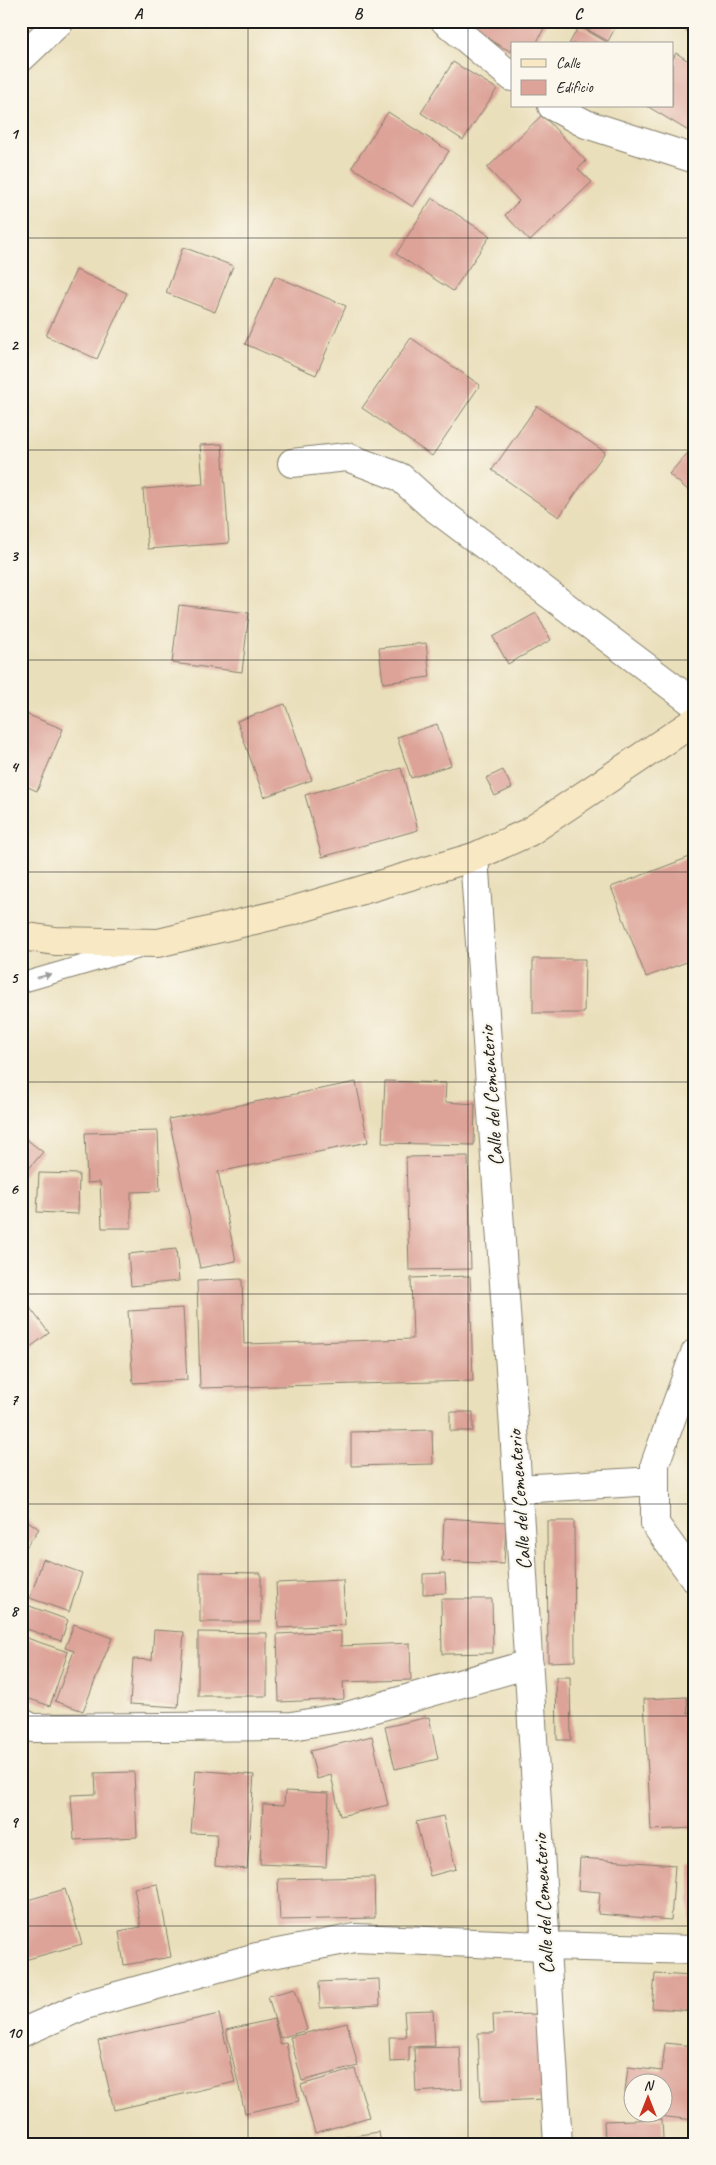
<svg xmlns="http://www.w3.org/2000/svg" width="716" height="2165" viewBox="0 0 716 2165" font-family="Caveat,sans-serif">
	<style>
		.building { fill: #dda398 }
		.lines { fill: none; stroke-linecap: round; stroke-linejoin: round }
		.lane-casing { stroke: #837e6c; stroke-width: 21 }
		.street-casing { stroke: #837e6c; stroke-width: 30 }
		.secondary-casing { stroke: #837e6c; stroke-width: 30 }
		.lane { stroke: #fff; stroke-width: 19 }
		.street { stroke: #fff; stroke-width: 28 }
		.secondary { stroke: #f8e8c3; stroke-width: 28 }
		.oneway { fill: #999 }
		.grid { fill: none; stroke: #1c1c1c; stroke-width: 1; stroke-opacity: 0.55 }
		.labels { text-anchor: middle; dominant-baseline: central; stroke-width: 4.5; stroke-linejoin: round; paint-order: stroke }
		.street-label { font-size: 21px; fill: #1c1c1c; stroke: #fbf7ec }
		.neatline { fill: none; stroke: #1c1c1c; stroke-width: 2 }
		.grid-label { font-size: 16px; text-anchor: middle; font-weight: bold; fill: #1c1c1c }
	</style>
	<rect width="100%" height="100%" fill="#fbf7ec"/>
	<filter id="ink" filterUnits="userSpaceOnUse"><feTurbulence type="fractalNoise" baseFrequency=".02" numOctaves="2"/><feDisplacementMap in="SourceGraphic" scale="10" xChannelSelector="R" yChannelSelector="G"/><feConvolveMatrix kernelMatrix="1 2 1 2 8 2 1 2 1" color-interpolation-filters="sRGB"/></filter>
	<filter id="wash" filterUnits="userSpaceOnUse"><feTurbulence type="fractalNoise" baseFrequency=".0096" numOctaves="4" result="noise"/><feDisplacementMap in="SourceGraphic" scale="20" xChannelSelector="R" yChannelSelector="G"/><feGaussianBlur stdDeviation="1.12" result="paint"/><feColorMatrix in="noise" values="0 0 0 0 0 0 0 0 0 0 0 0 0 0 0 0 0 1.4 0 .05"/><feComposite in="paint" operator="in"/></filter>
	<g filter="url(#wash)">
		<rect width="100%" height="100%" fill="#eadfbb"/>
		<g id="blocks">
			<path class="building" d="M453,21H540L546,24L536,44H512V52Z
				M582,21H619L608,41L579,25Z
				M669,21H695V36Z
				M579,26L610,44H569Z
				M676,53L695,65V135L647,106H672V60Z
				M453,62L497,89L463,140L421,113Z
				M388,112L449,151L413,207L352,167Z
				M542,115L586,161L578,169L592,182L530,241L505,215L519,201L487,168Z
				M432,198L490,236L453,291L396,254Z
				M183,247L233,266L215,312L166,293Z
				M76,270L127,293L97,359L46,336Z
				M275,276L346,306L316,375L245,344Z
				M411,338L480,385L432,456L362,408Z
				M537,406L605,452L559,517L492,470Z
				M222,444L229,543L148,549L143,489L203,484L200,445Z
				M695,445V496L669,474Z
				M179,605L249,613L242,672L172,663Z
				M536,613L551,640L508,664L493,637Z
				M426,643L430,677L383,683L379,648Z
				M285,704L312,780L264,797L237,721Z
				M21,712L63,729L37,791L21,784Z
				M437,724L451,765L411,778L397,737Z
				M401,768L418,830L322,857L305,795Z
				M503,770L512,788L495,796L486,778Z
				M695,855V959L646,977L611,887Z
				M533,959H585L584,1013H533Z
				M385,1081L446,1083L445,1102L475,1104L474,1145L382,1143Z
				M356,1082L368,1142L218,1172L236,1261L200,1268L169,1119Z
				M158,1131L160,1191L131,1192V1228H102L100,1182L87,1183L85,1133Z
				M21,1135L43,1152L21,1178Z
				M468,1156L471,1269L409,1270L406,1157Z
				M39,1173L79,1174L78,1214L37,1212Z
				M176,1249L179,1281L131,1286L128,1254Z
				M470,1276L473,1381L200,1388L197,1281L242,1279L244,1344L413,1339L411,1278Z
				M21,1296L49,1333L21,1354Z
				M183,1308L187,1380L133,1383L128,1311Z
				M450,1412H473V1431H450Z
				M432,1430L433,1464L351,1466V1432Z
				M21,1516L39,1529L21,1554Z
				M444,1518L506,1522L504,1564L442,1561Z
				M547,1521H574L575,1661L548,1662Z
				M43,1559L82,1573L69,1612L30,1598Z
				M200,1572L261,1573V1622H200Z
				M445,1573L446,1593L423,1594V1574Z
				M343,1580L345,1625L278,1628L276,1583Z
				M441,1599H492L493,1653L442,1654Z
				M24,1604L68,1620L61,1641L21,1627V1611Z
				M74,1624L112,1638L83,1711L55,1701L74,1651L65,1648Z
				M154,1630L184,1632L178,1707L130,1704L133,1659L152,1660Z
				M341,1631V1646L410,1643L411,1680L343,1682L344,1699L279,1702L277,1634Z
				M198,1632L267,1633V1696H198Z
				M21,1636L68,1652L50,1706L21,1696Z
				M556,1677H570L571,1740H557Z
				M687,1697L688,1713L695,1712V1828L651,1830L644,1699Z
				M429,1717L438,1759L395,1769L385,1727Z
				M372,1736L388,1805L340,1816L331,1775L317,1779L310,1751Z
				M196,1770L254,1775L247,1869L215,1866L217,1834L191,1833Z
				M134,1772L137,1837L74,1840L71,1795L96,1794L95,1773Z
				M285,1791L329,1793L326,1867L260,1864L263,1804L284,1805Z
				M443,1816L456,1869L430,1876L416,1822Z
				M580,1858L675,1865L671,1920L598,1914L600,1892L578,1890Z
				M690,1864H695V1924H690Z
				M374,1877L375,1918L280,1920L278,1879Z
				M158,1884L171,1957L124,1965L119,1931L141,1927L134,1888Z
				M65,1889L82,1944L21,1961V1902Z
				M655,1974L695,1976L694,2011L652,2008Z
				M379,1979L380,2005L320,2008L319,1982Z
				M295,1989L307,2030L280,2038L268,1996Z
				M433,2010L435,2046L409,2047V2061L390,2062L389,2037H406L404,2011Z
				M219,2014L235,2082L114,2110L98,2041Z
				M540,2014L544,2099L481,2102L478,2033H494L493,2015Z
				M274,2019L280,2044L286,2043L299,2101L245,2113L226,2030Z
				M347,2023L358,2066L302,2081L290,2037Z
				M665,2043L695,2046V2120L638,2114L664,2112V2082H634V2093L625,2092L628,2067L662,2071Z
				M460,2047L462,2089L416,2092L414,2048Z
				M355,2069L369,2117L315,2133L301,2085Z
				M662,2119L663,2139L605,2141L604,2121Z
				M379,2132L381,2144H319V2141Z"/>
		</g>
	</g>
	<g filter="url(#ink)">
		<use href="#blocks" fill-opacity="0" stroke="#837e6c" stroke-width="1"/>
		<g class="lines">
			<g class="lane-casing">
				<path id="lane" d="M21,983L138,949"/>
			</g>
			<g class="street-casing">
				<path id="street" d="M445,21L512,77
					M21,58L60,21
					M552,106L586,124L695,159
					M292,463L347,457L400,477L431,505L695,704
					M474,857L512,1397L558,2144
					M695,1353L655,1464V1524L695,1579
					M518,1489L655,1481
					M21,1722L32,1728L292,1726L344,1717L529,1664
					M21,2033L85,2005L257,1957L355,1938L546,1946L695,1950"/>
			</g>
			<g class="secondary-casing">
				<path id="secondary" d="M21,936L55,941L158,943L288,912L474,857L529,832L695,721"/>
			</g>
			<use href="#lane" class="lane"/>
			<use href="#street" class="street"/>
			<use href="#secondary" class="secondary"/>
		</g>
		<defs><path id="oneway-solid" d="M-6-.8H1V-3.2L6.5 0L1 3.2V.8H-6Z" transform="scale(1.25)"/></defs>
		<use class="oneway" href="#oneway-solid" transform="translate(44 976) rotate(-16)"/>
	</g>
	<path class="grid" d="M248,21V2144M468,21V2144M21,238H695M21,450H695M21,660H695M21,872H695M21,1082H695M21,1294H695M21,1504H695M21,1716H695M21,1926H695"/>
	<g class="labels">
		<g class="street-label">
			<text transform="translate(491 1096) rotate(-94)">Calle del Cementerio</text>
			<text transform="translate(519 1500) rotate(-94)">Calle del Cementerio</text>
			<text transform="translate(543 1904) rotate(-93)">Calle del Cementerio</text>
		</g>
	</g>
	<rect width="716" height="2165" fill="none" stroke="#fbf7ec" stroke-width="55"/>
	<rect x="511" y="42" width="162" height="65" fill="#fbf7ec" stroke="#a29f99"/>
	<rect x="521" y="59" width="25" height="8" fill="#f8e8c3" stroke="#a29f99"/>
	<text x="556" y="68" font-size="15" fill="#1c1c1c">Calle</text>
	<rect x="521" y="80" width="25" height="15" fill="#dda398" stroke="#a29f99"/>
	<text x="556" y="92" font-size="15" fill="#1c1c1c">Edificio</text>
	<g transform="translate(648 2098)"><circle r="24" fill="#fbf7ec" stroke="#a29f99"/>
	<path d="M0-4L9 19L0 12L-9 19Z" fill="#c8321e"/>
	<text y="-8" font-size="14" font-weight="bold" text-anchor="middle" fill="#1c1c1c">N</text>
	</g>
	<rect x="28" y="28" width="660" height="2110" class="neatline"/>
	<g class="grid-label">
		<text x="138" y="19">A</text>
		<text x="358" y="19">B</text>
		<text x="578" y="19">C</text>
		<text x="14" y="139">1</text>
		<text x="14" y="350">2</text>
		<text x="14" y="561">3</text>
		<text x="14" y="772">4</text>
		<text x="14" y="983">5</text>
		<text x="14" y="1194">6</text>
		<text x="14" y="1405">7</text>
		<text x="14" y="1616">8</text>
		<text x="14" y="1827">9</text>
		<text x="14" y="2038">10</text>
	</g>
</svg>
